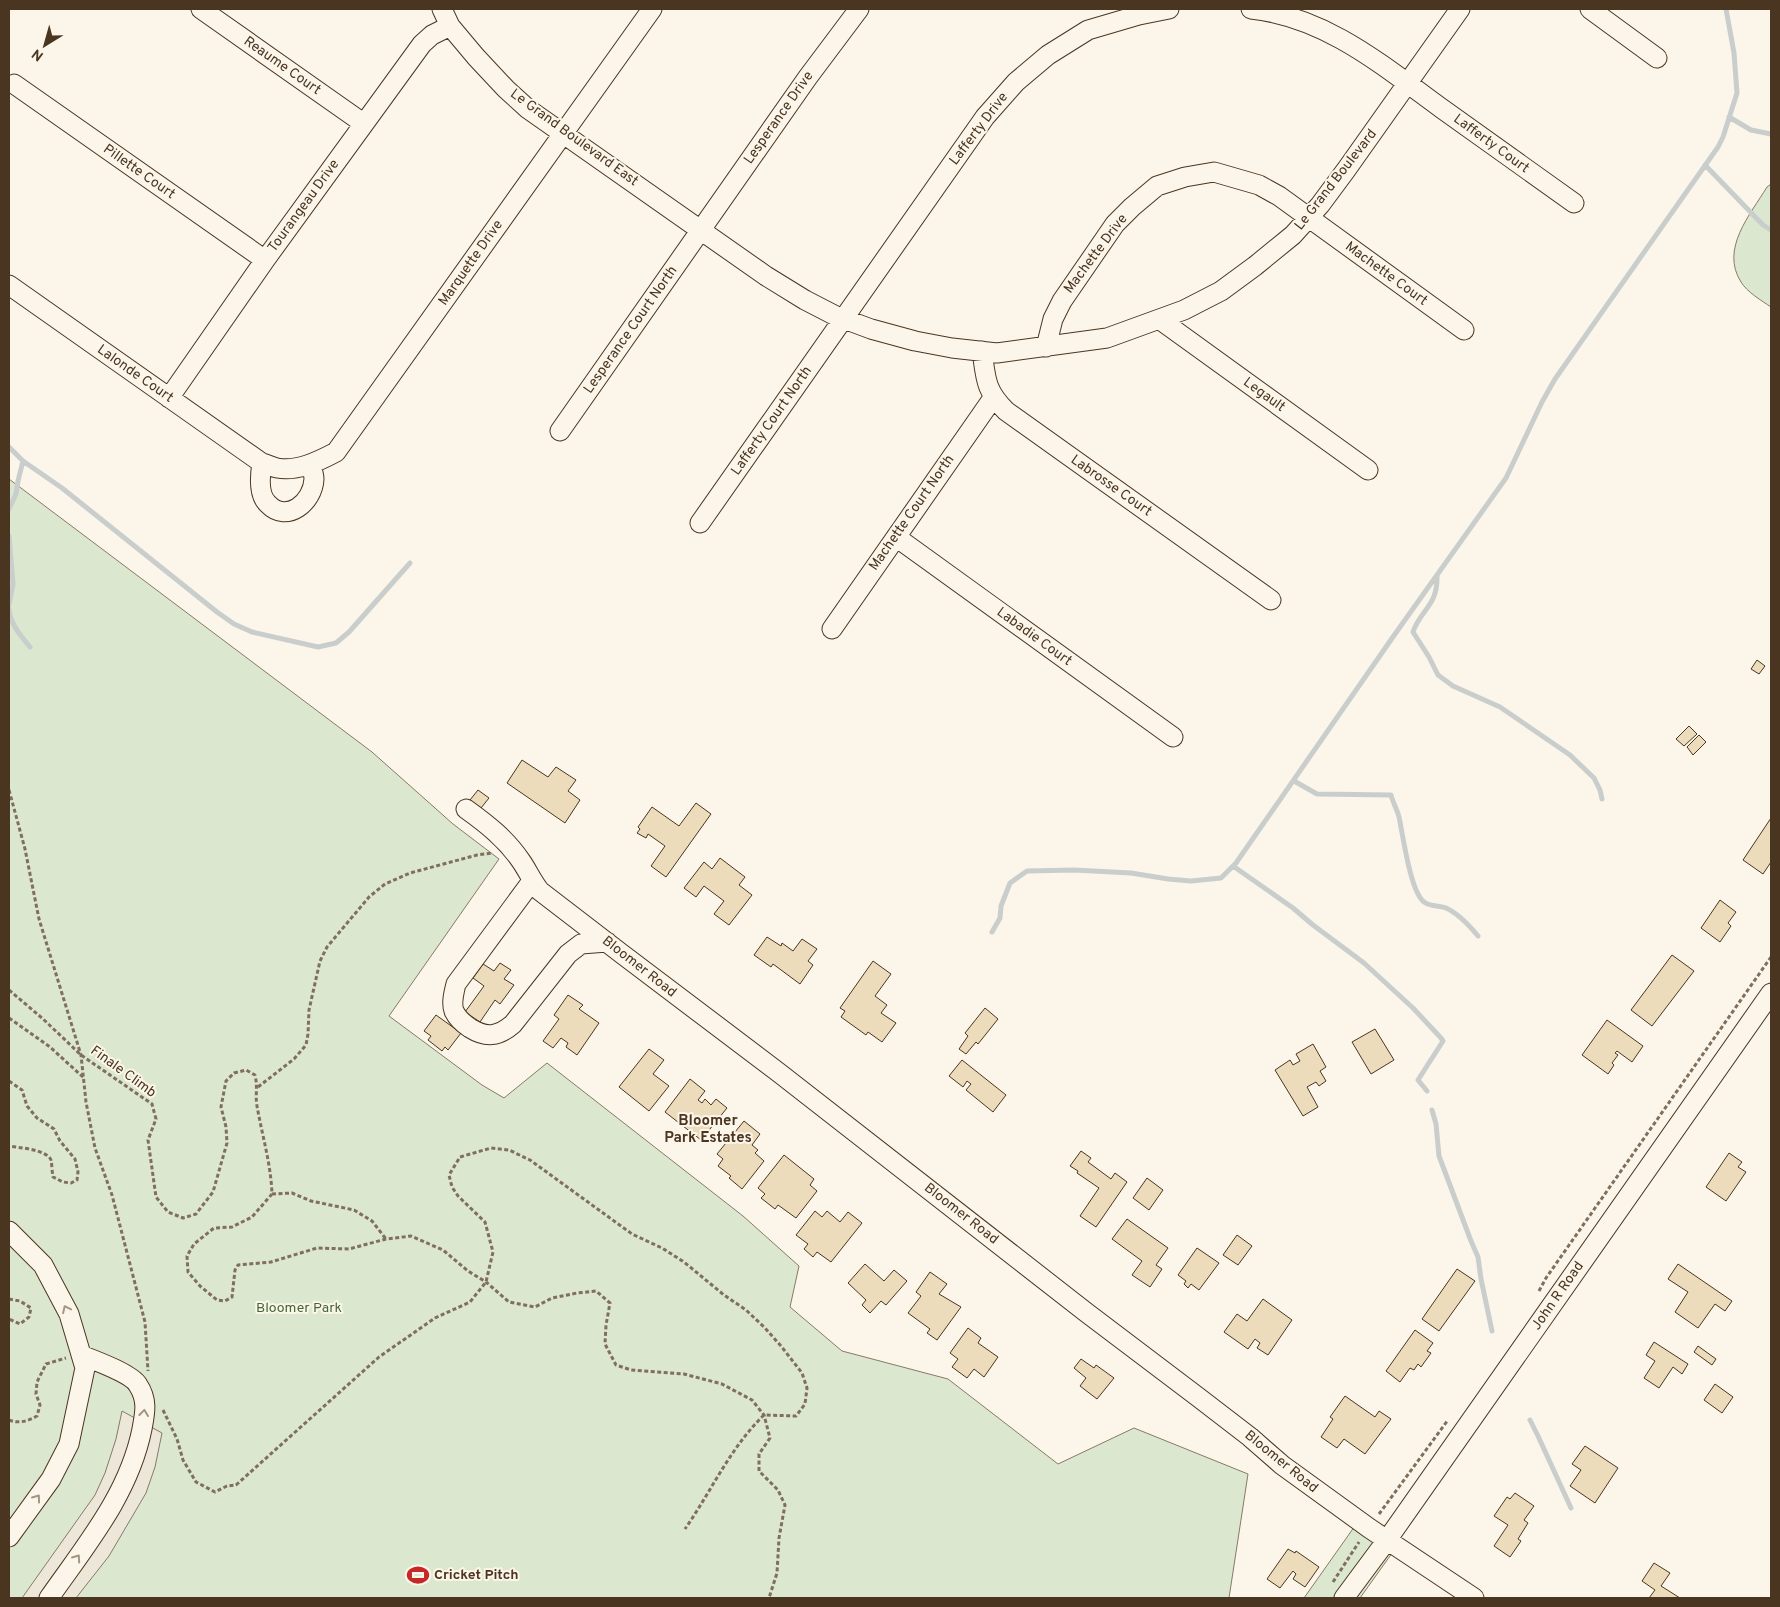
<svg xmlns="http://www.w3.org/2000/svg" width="1780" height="1607" viewBox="0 0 1780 1607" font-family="Overpass,sans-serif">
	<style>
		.green { fill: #dce7d0; stroke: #887966 }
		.parking { fill: #ede7d9; stroke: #887966 }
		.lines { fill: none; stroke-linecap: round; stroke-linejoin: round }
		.stream { stroke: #c9cecd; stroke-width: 5 }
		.building { fill: #ecdcbc; stroke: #4a3520 }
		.minor-casing { stroke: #4a3520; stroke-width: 21 }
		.path { stroke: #7f6f5c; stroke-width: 3; stroke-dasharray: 4 2.5; stroke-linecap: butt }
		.minor { stroke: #fbf6e9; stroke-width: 19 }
		.oneway { stroke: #a29684 }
		.labels { text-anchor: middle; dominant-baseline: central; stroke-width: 4; stroke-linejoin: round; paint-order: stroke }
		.street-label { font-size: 14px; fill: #4a3520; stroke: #fbf6e9 }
		.park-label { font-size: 14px; fill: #436837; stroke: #fbf6e9 }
		.poi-label { font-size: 14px; font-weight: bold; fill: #4a3520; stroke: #fbf6e9; text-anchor: start }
		.neighbourhood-label { font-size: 15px; font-weight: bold; fill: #4a3520; stroke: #fbf6e9 }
	</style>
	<rect width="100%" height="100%" fill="#fbf6e9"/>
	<path class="green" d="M1771,184V307C1762,301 1747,292 1741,282C1720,249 1750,215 1767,187Z
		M9,479L372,752L453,824L499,859L389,1016L482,1085L504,1098L547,1063L743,1216L799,1266L790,1307L842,1351L948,1379L1058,1464L1134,1428L1248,1474L1229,1598H9Z
		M1357,1523L1395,1549L1360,1598H1304Z"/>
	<path class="parking" d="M122,1411L162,1433L155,1467L146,1493L109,1556L76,1598H22L95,1495L105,1473L116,1439Z"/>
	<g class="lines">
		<path class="stream" d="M1729,117L1751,130L1771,134
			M1705,165L1763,225L1771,230
			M9,447L23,461L62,488L217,612L234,624L252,632L318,647L336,643L349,632L410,563
			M9,509L16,494L18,481L23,461
			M9,536L13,584L9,605
			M1437,576C1438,606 1420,610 1413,632L1429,657L1438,675L1453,686L1500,707L1570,755L1594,778L1600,790L1602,799
			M9,609C10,624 21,636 30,647
			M1294,781L1317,794L1391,795C1393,803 1397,809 1399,817C1403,835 1410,891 1424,902C1431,907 1438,905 1446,908C1459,914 1469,925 1478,936
			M1233,866L1293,908L1313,925L1364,963L1413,1008L1441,1038L1443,1041L1418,1080L1427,1091
			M992,932L1000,918L1001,906L1010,883L1027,871L1074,870L1131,873L1168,879L1191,881L1221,878L1236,863L1395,634L1506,478L1542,402L1555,379L1718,147L1723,137L1737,93L1734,53L1726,9
			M1432,1110L1436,1124L1439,1156L1471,1241L1478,1257L1481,1279L1492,1331
			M1530,1420L1538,1436L1571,1508"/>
	</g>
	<path class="building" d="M1757,660L1765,666L1759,674L1751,669Z
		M1689,726L1697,734L1684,746L1676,739Z
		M1699,735L1706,742L1693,755L1687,747Z
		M522,760L548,777L556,767L576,780L568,791L580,800L565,823L507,783Z
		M478,790L489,798L481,808L470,800Z
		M696,803L711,814L666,877L651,866L665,846L648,834L646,838L637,833L640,829L638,827L652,807L679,826Z
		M1771,818V862L1763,874L1743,860Z
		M720,858L745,877L739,885L752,895L729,925L714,914L724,901L704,886L696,897L684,888L704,862L712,869Z
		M1720,900L1736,912L1728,923L1731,926L1720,942L1701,928Z
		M767,937L781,946L782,943L793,951L802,939L817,949L808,961L813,965L800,984L773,964L771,967L754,955Z
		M1672,955L1694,971L1652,1026L1631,1010Z
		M873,961L891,974L875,996L887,1005L881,1013L896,1023L882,1042L868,1032L866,1035L841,1017L845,1011L840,1008Z
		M500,963L511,970L504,979L514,985L500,1004L495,1000L480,1022L465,1012L484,986L473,978L483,964L494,971Z
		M568,995L583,1005L579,1009L599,1023L577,1055L566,1047L568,1043L561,1038L553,1048L543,1041L559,1019L554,1015Z
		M985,1008L998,1019L978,1044L976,1042L966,1054L959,1049L968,1036L965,1033Z
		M436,1015L461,1033L448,1050L445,1047L442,1051L428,1040L431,1036L424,1031Z
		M1607,1020L1643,1046L1632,1062L1617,1051L1615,1053L1618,1055L1612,1063L1614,1065L1608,1074L1582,1055Z
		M1375,1029L1394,1060L1371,1074L1352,1042Z
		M1313,1044L1326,1067L1320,1071L1326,1081L1319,1086L1316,1082L1307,1087L1318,1107L1303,1116L1275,1070L1290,1060L1293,1065L1300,1061L1296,1054Z
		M649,1049L664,1060L653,1074L669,1086L649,1111L619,1087Z
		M962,1060L1006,1095L993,1112L966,1090L971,1084L967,1081L963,1087L949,1076Z
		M690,1079L705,1091L698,1100L702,1103L705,1099L711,1105L716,1099L727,1108L701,1140L665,1112Z
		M744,1121L760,1134L752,1145L758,1150L755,1153L764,1161L742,1189L729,1178L731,1176L718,1166L723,1159L717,1154Z
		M1081,1151L1091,1158L1088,1162L1111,1179L1115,1173L1127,1182L1096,1227L1080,1216L1099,1188L1077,1173L1078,1171L1070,1166Z
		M1729,1153L1742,1162L1738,1167L1746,1172L1726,1201L1706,1187Z
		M784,1155L814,1179L810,1185L817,1191L796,1218L778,1205L775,1209L761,1198L765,1194L758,1188Z
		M1147,1178L1163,1190L1149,1210L1133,1198Z
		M815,1211L822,1217L827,1211L840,1222L848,1212L862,1223L831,1262L817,1252L813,1257L804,1249L808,1244L796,1235Z
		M1127,1219L1168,1248L1156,1265L1162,1269L1150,1287L1132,1275L1142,1261L1112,1239Z
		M1237,1235L1252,1246L1238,1265L1223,1255Z
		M1197,1248L1219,1263L1199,1290L1191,1284L1188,1288L1184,1284L1186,1281L1178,1275Z
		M865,1264L884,1281L894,1270L907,1281L886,1305L881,1301L870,1313L862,1305L866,1300L848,1283Z
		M1678,1264L1732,1301L1725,1311L1715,1304L1698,1328L1675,1312L1688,1292L1668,1279Z
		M1457,1269L1475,1281L1439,1331L1422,1319Z
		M930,1272L947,1284L939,1294L961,1307L937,1340L927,1333L930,1329L908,1313L921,1296L916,1292Z
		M1263,1299L1292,1320L1268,1355L1257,1348L1260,1343L1255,1339L1248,1349L1224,1332L1237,1314L1247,1321Z
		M968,1328L981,1338L978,1343L998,1357L984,1377L974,1369L967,1378L952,1367L958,1359L950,1353Z
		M1415,1330L1433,1343L1427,1351L1431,1353L1421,1367L1418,1364L1414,1370L1410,1368L1400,1382L1386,1371Z
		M1654,1342L1688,1364L1682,1374L1673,1367L1659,1388L1644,1378L1655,1361L1646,1355Z
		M1698,1346L1716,1359L1712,1365L1694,1352Z
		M1081,1359L1094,1368L1096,1365L1114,1378L1097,1399L1080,1386L1086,1378L1074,1368Z
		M1715,1384L1733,1397L1722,1413L1704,1400Z
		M1345,1396L1375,1417L1379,1411L1391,1419L1365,1454L1344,1439L1337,1448L1321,1437L1333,1419L1330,1417Z
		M1585,1446L1618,1468L1595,1503L1570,1486L1581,1470L1572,1464Z
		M1515,1493L1534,1506L1524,1520L1528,1523L1518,1539L1521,1541L1510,1557L1494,1546L1508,1525L1494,1516L1507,1497L1510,1499Z
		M1288,1549L1295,1553L1296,1551L1319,1567L1305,1587L1293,1579L1296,1574L1293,1571L1280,1588L1267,1579Z
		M1654,1563L1670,1573L1661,1586L1680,1598H1649L1655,1590L1642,1581Z"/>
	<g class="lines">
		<g class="minor-casing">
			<path id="minor" d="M201,9L363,123
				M442,9L450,26L476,57L506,89L528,109L766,276L805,300L836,316L871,329L915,341L952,348L997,353L1107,338L1184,310L1221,291L1255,266L1293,235L1320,205L1346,170L1460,9
				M1251,9C1326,17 1382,65 1441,108C1486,140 1530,172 1574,203
				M1590,9L1657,58
				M14,84L265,260
				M9,285L262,463C267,464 272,467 277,468C297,472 319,461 336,452L652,9
				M1159,319L1368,470
				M1046,347L1053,319L1062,301L1115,224L1132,207L1157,186L1185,177L1214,172L1259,185L1279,196L1464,330
				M982,351C986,379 985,390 1006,411L1271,600
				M169,398L265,260L422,44L432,35L450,26
				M560,431L808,77L859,9
				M262,463C260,475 258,495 268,504C287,524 313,502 314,479C314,474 312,469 310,464
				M700,523L985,117L1016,82L1048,55L1088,30L1139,15L1169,9
				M896,537L1173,737
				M832,629L993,398
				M466,809C487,824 506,839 521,861C528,871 532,881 540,891L622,954L778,1072L1087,1313L1198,1397L1250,1437L1282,1465L1369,1528L1474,1598
				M532,881L456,984C454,992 451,1003 454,1011C457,1018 464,1024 470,1028C486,1038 498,1037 513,1024L568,954L581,944L607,942
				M9,1231L43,1265L69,1314L85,1368L69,1444L51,1479L9,1537
				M49,1598C86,1545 129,1494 142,1429C145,1413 148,1400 138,1385C132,1374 94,1360 81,1355
				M1344,1598L1387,1540L1771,993"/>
		</g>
		<path class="path" d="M9,790L25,849L39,919L81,1055L86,1102L95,1148L112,1195L145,1322L148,1371
			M9,990L42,1018L81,1055L152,1104L156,1119L148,1140L156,1197L168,1212L183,1218L196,1214L213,1192L227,1143L226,1127L221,1107L226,1081L234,1073L246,1070L255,1075C258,1087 255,1096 257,1106C262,1135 271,1164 272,1194L252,1217L232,1227L214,1228L194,1244L187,1256L188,1272L200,1286L217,1300L225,1301L232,1297L235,1270L238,1265L271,1262L317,1248L349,1249L386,1239L411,1236L443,1250L468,1271L486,1282L509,1302L535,1307L552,1298L577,1293L596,1291L610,1303L606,1325L605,1344L616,1365L631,1370L684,1374L722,1384L752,1400L764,1415L770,1438L759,1454V1471L778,1490L785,1505L779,1538L777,1573L769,1598
			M9,1018L50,1047L84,1078
			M9,1081L22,1090L27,1106L37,1118L54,1129L60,1141L75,1159L78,1172L77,1180L71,1183L63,1182L53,1177C52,1172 52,1165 51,1160C46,1149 19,1148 9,1146
			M258,1087L294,1059L306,1045L308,1034L309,1010L320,961L327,947L369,897L385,884L410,873L477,855L493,853
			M272,1194L292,1193L311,1201L354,1210L372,1221L386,1239
			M1539,1291L1546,1278L1771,957
			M9,1299L20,1301L31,1308L29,1317L20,1324L9,1319
			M163,1410L177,1439L183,1460L196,1482L215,1492L227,1486L236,1485L379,1357L435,1318L470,1302L486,1282L493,1252L485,1222L458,1196L452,1187L449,1175L460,1157L491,1148L509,1150L530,1160L632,1234L662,1248L684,1262L724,1295L746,1310L765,1328L781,1346L802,1373L807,1388L805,1404L796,1416L764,1415C730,1448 712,1490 685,1529
			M9,1420C19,1424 28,1421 37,1416L40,1405L36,1394L37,1382L46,1364L66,1358
			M1379,1514L1448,1420
			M1333,1582L1359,1542"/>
		<use href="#minor" class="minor"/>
	</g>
	<defs><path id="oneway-chevron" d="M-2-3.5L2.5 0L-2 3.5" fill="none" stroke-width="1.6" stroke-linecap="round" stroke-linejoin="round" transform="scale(1.25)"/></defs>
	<g class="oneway">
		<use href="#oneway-chevron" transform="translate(66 1309) rotate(-115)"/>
		<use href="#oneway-chevron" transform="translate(144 1413) rotate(-83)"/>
		<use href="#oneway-chevron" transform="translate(37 1498) rotate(-54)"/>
		<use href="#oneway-chevron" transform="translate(77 1558) rotate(-55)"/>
	</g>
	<defs>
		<g id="stadium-bare" transform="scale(1.725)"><path d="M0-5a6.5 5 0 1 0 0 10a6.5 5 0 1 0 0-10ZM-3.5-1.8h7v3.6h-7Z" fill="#c62828" stroke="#fbf6e9" stroke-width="2.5" paint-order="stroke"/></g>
	</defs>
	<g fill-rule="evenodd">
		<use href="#stadium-bare" x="418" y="1575"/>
	</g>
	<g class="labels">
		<g class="street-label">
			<text transform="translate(282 66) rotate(35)">Reaume Court</text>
			<text transform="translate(779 118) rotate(-55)">Lesperance Drive</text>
			<text transform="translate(979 129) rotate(-53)">Lafferty Drive</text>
			<text transform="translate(574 138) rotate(36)">Le Grand Boulevard East</text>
			<text transform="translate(1491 144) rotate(36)">Lafferty Court</text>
			<text transform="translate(139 172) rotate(35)">Pillette Court</text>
			<text transform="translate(1336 180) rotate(-52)">Le Grand Boulevard</text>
			<text transform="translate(304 206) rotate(-54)">Tourangeau Drive</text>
			<text transform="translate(1096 254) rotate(-53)">Machette Drive</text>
			<text transform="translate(471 263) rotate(-55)">Marquette Drive</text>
			<text transform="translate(1386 274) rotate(36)">Machette Court</text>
			<text transform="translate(631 330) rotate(-55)">Lesperance Court North</text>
			<text transform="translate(135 374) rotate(35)">Lalonde Court</text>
			<text transform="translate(1264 395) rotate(36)">Legault</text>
			<text transform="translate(772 421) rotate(-55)">Lafferty Court North</text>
			<text transform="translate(1111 486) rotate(35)">Labrosse Court</text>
			<text transform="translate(912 513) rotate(-55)">Machette Court North</text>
			<text transform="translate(1034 637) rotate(36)">Labadie Court</text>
			<text transform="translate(639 967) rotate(38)">Bloomer Road</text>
			<text transform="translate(123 1072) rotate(36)">Finale Climb</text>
			<text transform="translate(961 1214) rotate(38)">Bloomer Road</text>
			<text transform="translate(1558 1296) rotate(-55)">John R Road</text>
			<text transform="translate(1281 1462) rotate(39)">Bloomer Road</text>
		</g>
		<g class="park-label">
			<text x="299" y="1308">Bloomer Park</text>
		</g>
		<g class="poi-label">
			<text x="434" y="1575">Cricket Pitch</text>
		</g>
		<g class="neighbourhood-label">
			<text x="708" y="1121">Bloomer<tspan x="708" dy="17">Park Estates</tspan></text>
		</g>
	</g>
	<rect width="1780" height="1607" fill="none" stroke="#4a3520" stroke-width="20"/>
	<g transform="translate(45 45) rotate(217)" stroke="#fbf6e9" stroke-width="4" paint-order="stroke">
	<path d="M0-4L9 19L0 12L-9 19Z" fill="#4a3520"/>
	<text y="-8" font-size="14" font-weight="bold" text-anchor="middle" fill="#4a3520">N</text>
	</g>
</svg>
